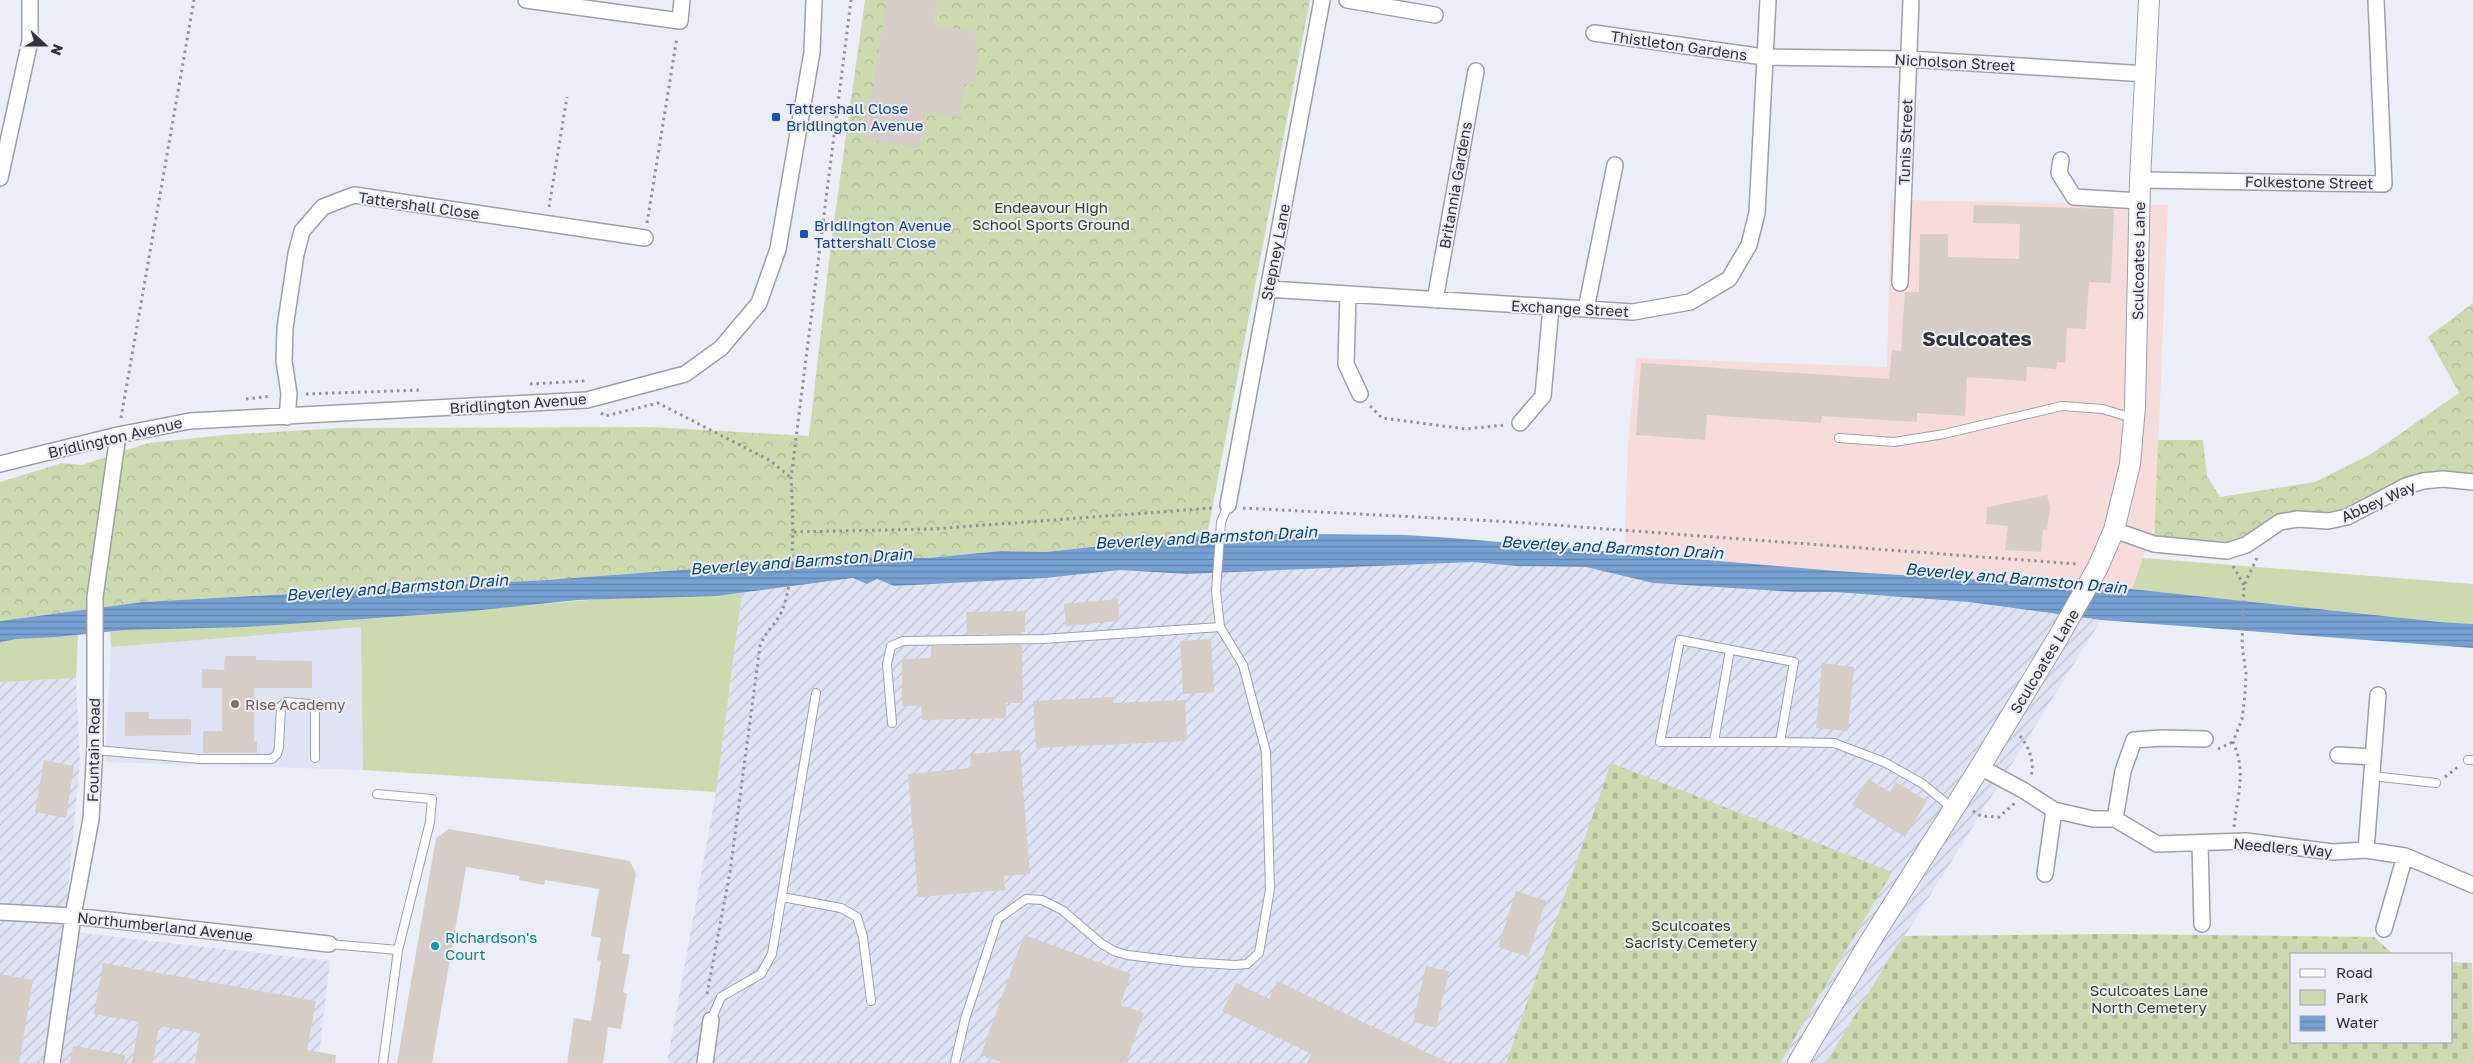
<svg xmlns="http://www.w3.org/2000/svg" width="2473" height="1063" viewBox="0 0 2473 1063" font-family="'Golos Text',sans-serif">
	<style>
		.commercial { fill: #f7dcdc }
		.industrial { fill: url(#industrial-furrows) }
		.built { fill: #dfe3f4 }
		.green { fill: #cdd9af }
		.forest { fill: url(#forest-crowns) }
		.cemetery { fill: url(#cemetery-stones) }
		.water { fill: url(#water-rules) }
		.building { fill: #d5cdc6 }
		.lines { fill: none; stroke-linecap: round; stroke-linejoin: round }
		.lane-casing { stroke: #9ea0a9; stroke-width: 10 }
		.street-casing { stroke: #9ea0a9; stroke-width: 18 }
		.secondary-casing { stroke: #9ea0a9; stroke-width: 22 }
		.path { stroke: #93949b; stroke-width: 3; stroke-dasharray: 2.5 4; stroke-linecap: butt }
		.lane { stroke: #fff; stroke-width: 8 }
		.street { stroke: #fff; stroke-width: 15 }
		.secondary { stroke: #fff; stroke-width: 20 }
		.transit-dot { fill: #1a4fb4; stroke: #ebedf7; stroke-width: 2 }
		.education-dot { fill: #8d6e63; stroke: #ebedf7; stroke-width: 2 }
		.culture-dot { fill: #0f9aa8; stroke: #ebedf7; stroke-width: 2 }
		.labels { text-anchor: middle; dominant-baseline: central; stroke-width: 4; stroke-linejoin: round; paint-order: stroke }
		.street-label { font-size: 15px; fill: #323337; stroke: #ebedf7 }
		.transit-label { font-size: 15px; fill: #164399; stroke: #ebedf7; text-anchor: start }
		.park-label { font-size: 15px; fill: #394416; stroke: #ebedf7 }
		.education-label { font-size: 15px; fill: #785e54; stroke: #ebedf7; text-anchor: start }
		.culture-label { font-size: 15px; fill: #0d838f; stroke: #ebedf7; text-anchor: start }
		.water-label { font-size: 16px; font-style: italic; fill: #04457f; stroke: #ebedf7 }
		.district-label { font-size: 20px; font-weight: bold; fill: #323337; stroke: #ebedf7 }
	</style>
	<defs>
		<pattern id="industrial-furrows" width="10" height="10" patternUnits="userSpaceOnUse" patternTransform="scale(1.25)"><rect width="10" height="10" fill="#dfe3f4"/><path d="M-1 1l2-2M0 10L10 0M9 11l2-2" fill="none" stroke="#c0c3d2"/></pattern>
		<pattern id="forest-crowns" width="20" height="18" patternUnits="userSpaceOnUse" patternTransform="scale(1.25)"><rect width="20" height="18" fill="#cdd9af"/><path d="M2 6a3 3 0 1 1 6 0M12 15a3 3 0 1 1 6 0" fill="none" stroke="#b0bb97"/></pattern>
		<pattern id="cemetery-stones" width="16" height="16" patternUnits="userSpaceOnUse" patternTransform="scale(1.25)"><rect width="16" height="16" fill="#cdd9af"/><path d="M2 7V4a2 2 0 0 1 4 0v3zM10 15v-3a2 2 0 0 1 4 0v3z" fill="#b0bb97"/></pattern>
		<pattern id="water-rules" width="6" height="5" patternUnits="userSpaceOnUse" patternTransform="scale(1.25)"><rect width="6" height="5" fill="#77a1d2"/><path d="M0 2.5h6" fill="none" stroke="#6284ab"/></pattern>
	</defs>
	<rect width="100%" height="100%" fill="#ebedf7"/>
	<path class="commercial" d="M1891,200L2168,205L2155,523L2132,589L1836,571L1624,554L1628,446L1636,358L1887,367Z"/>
	<path class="industrial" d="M1472,562L1517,566L1586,567L1653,583L1794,592H1835L1969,602L2101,620L1826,1063H667L716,792L742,593L853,578L867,584L877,579L894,586L1045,578L1120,570L1187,574Z
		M76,678L80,761L64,931L330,961L318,1063H0V682Z"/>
	<path class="built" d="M361,627L363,770L105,762L111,647Z"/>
	<path class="green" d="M2143,558L2473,584V624L2440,622L2132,589Z
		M742,593L716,792L363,770L361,627L111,647L110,632L126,630C276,626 426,614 576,601C631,596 687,599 742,593Z
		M78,635L76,678L0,682V642L17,639Z"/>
	<path class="forest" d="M865,0H1310L1207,535L1045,552L1001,551L928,558L856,557L546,580L143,602L0,621V482L62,463L82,465L148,443L224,435L341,428L651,427L809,436L832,236Z
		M2473,303V480L2423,474L2366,507L2311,520L2252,541L2186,547L2154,544L2158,440H2203L2207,476L2220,497L2315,482L2371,454L2459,393L2428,337Z"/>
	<path class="cemetery" d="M1611,763L1892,872L1780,1063H1506Z
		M2110,934L2374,937L2393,954H2292V1042H2452V962L2472,963L2473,1063H1826L1903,936Z"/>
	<path class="water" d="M1280,534L1405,535L1452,538L1836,571L2132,589L2440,622L2473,624V648L2101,620L1969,602L1835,592H1794L1653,583L1586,567L1517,566L1472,562L1187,574L1120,570L1045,578L894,586L877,579L867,584L853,578L717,596L578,600L462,612L245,627L126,630L56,637L17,639L0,642V621L143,602L546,580L856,557L928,558L1001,551L1045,552L1207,535Z"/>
	<path class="building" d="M887,0H937L933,25L974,31L978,61L974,85L964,84L959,117L926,111L920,148L864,139Z
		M1974,205L2114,209L2111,283L2089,282L2086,329L2067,328L2065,363L2057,362L2056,369L2027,367L2026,381L1967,377L1965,416L1917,413V422L1822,416L1821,423L1707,415L1705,440L1636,435L1641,363L1889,379L1892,350L1901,351L1905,292H1919L1920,234H1948V257L2019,259L2020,224L1973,223Z
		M2047,495L2050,507L2047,530L2043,529L2041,552L2005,550L2008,526L1986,524L1987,507Z
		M1118,599L1119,621L1066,626L1064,604Z
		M1025,611V632H1021V634H967L966,612Z
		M1211,639L1214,692L1183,694L1180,641Z
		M1022,645L1023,703H1006V718L922,720L921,706H902V659L931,658V646Z
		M225,656H256V660L312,661V688H254V741H257V753H203V731H222V688H202V669L224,670Z
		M1822,663L1854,667L1848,731L1816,728Z
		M1113,697V703L1185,700L1187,741L1036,748L1033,701Z
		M125,712H149V719H191V735L125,736Z
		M1020,750L1030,874L1004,876L1005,890L918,897L908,774L971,768L970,754Z
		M44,760L74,766L66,818L35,812Z
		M1868,779L1890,792L1896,782L1927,801L1905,837L1852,805Z
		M449,829L630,861L636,874L622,953L630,955L623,992L627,994L621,1029L608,1027L603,1063H567L574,1018L591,1021L601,961L597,960L601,938L591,936L599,889L545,880L544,885L519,880L520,876L466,867L432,1063H397L436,838Z
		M1516,891L1546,901L1528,957L1498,947Z
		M1024,935L1131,974L1120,1005L1144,1013L1126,1063H1003L981,1055Z
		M103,963L316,1001L307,1050L336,1055L335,1063H195L200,1033L159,1026L153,1063H132L139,1022L94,1014Z
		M1426,966L1449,971L1436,1028L1413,1022Z
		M0,974L33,980L19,1063H0Z
		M1277,981L1344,1013L1449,1063H1307L1312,1054L1222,1011L1236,983L1269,999Z
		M73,1046L125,1055L124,1063H70Z"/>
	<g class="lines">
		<g class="lane-casing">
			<path id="lane" d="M1839,438L1894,442L1944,434L2062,406L2103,409L2132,418
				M892,723L887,664L891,646L903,641L1043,639L1220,627
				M1714,742L1730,650
				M1780,742H1660L1680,640L1794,662L1780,742L1834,743L1884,762L1923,784L1952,808
				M95,750L200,759H272L277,754L279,747L281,706L286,702L310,704L315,709V758
				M2468,760H2473
				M2372,776L2436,783
				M377,794L432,799L430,822L398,950L383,1063
				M782,897L841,908L857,917L863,937L871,1001
				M329,944L398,950
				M711,1020L721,997L761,974L772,954L816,693
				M955,1063L965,1019L998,919L1026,899L1042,900L1062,910L1102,944L1114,951L1127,955L1186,962L1235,965L1247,964L1259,953L1270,889L1266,752L1243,665L1220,627L1216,591L1221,522L1228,505"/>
		</g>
		<g class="street-casing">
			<path id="street" d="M526,0L680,21L682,0
				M1347,0L1435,15
				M1594,33L1764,57L1909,59L2147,74
				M2061,160L2059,173L2074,197L2140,201
				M0,178L30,41V0
				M2140,180L2384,184L2376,0
				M1900,283L1911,0
				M1268,289L1633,312L1690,302L1729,279L1749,245L1757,213L1768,0
				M1348,294L1346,364L1360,394
				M1435,300L1476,71
				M1586,309L1615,165
				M287,417L289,394L284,361L285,328L296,254L302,231L323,207L354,195L645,238
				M1520,423L1543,396L1551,307
				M0,464L118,435L190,421L587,400L685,374L721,348L759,303L778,249L812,52L814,0
				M1228,505L1322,0
				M2114,530L2154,544L2227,551L2246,545L2280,522L2298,519L2328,521L2347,517L2406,486L2423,481L2443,479L2473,482
				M2338,755L2373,757
				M1980,767L2023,790L2054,810L2093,819H2115L2123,771L2134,740L2162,738L2205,739
				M2115,819L2157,844L2246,841L2333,852L2366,850L2405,856L2473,885
				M2200,843L2202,924
				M2366,850L2378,695
				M2045,874L2054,810
				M0,912L73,916L329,944
				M2384,929L2405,856
				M52,1063L73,916L91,819L95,745V597L118,435
				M705,1063L711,1020"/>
		</g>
		<g class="secondary-casing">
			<path id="secondary" d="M1798,1063L1869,943L1980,767L2059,636L2098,567L2114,530L2130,464L2135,407L2140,180L2149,0"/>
		</g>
		<path class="path" d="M549,207L567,97
			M647,223L677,37
			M530,384L583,381L584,384
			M306,394L422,390
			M246,399L272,396
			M1370,406L1382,418L1466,429L1505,425
			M601,413L605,416L658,403L771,461L791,478
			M121,418L194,0
			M1243,508L1513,522L2077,564
			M794,532L932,529L1213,508
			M2233,566L2244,585
			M2020,736C2029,747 2035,762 2031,776
			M2218,749L2233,742
			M2445,777L2458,767
			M1973,811L1981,816L1999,817L2015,803
			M2234,827C2237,796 2247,772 2233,742L2242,719L2245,695L2246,673L2242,645L2244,585L2257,558
			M707,994L730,872L760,646C765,633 771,629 778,618C797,589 793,512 791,478L851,0"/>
		<use href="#lane" class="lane"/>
		<use href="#street" class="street"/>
		<use href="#secondary" class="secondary"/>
	</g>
	<g class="transit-dot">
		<rect x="771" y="112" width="10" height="10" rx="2.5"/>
		<rect x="799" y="229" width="10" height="10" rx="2.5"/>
	</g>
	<circle class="education-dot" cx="235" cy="704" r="5"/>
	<circle class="culture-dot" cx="435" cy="946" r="5"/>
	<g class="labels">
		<g class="street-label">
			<text transform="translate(1679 45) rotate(8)">Thistleton Gardens</text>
			<text transform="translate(1955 62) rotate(3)">Nicholson Street</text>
			<text transform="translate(1905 142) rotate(-88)">Tunis Street</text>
			<text transform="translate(2309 182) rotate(1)">Folkestone Street</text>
			<text transform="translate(1455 185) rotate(-80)">Britannia Gardens</text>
			<text transform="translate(419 205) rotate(8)">Tattershall Close</text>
			<text transform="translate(1275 252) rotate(-79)">Stepney Lane</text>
			<text transform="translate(2138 261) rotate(-89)">Sculcoates Lane</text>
			<text transform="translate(1570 308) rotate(3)">Exchange Street</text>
			<text transform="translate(518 403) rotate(-4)">Bridlington Avenue</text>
			<text transform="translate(115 437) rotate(-13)">Bridlington Avenue</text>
			<text transform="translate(2378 501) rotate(-24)">Abbey Way</text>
			<text transform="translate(2044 661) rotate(-59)">Sculcoates Lane</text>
			<text transform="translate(93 750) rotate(-89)">Fountain Road</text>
			<text transform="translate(2283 847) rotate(5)">Needlers Way</text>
			<text transform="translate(165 926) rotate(6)">Northumberland Avenue</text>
		</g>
		<g class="transit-label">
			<text x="786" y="108">Tattershall Close<tspan x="786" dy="17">Bridlington Avenue</tspan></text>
			<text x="814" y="225">Bridlington Avenue<tspan x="814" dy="17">Tattershall Close</tspan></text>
		</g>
		<g class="park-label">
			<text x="1051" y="207">Endeavour High<tspan x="1051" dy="17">School Sports Ground</tspan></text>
			<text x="1691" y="925">Sculcoates<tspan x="1691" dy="17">Sacristy Cemetery</tspan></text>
			<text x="2149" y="990">Sculcoates Lane<tspan x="2149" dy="17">North Cemetery</tspan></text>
		</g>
		<g class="education-label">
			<text x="245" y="704">Rise Academy</text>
		</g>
		<g class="culture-label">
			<text x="445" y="937">Richardson's<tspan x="445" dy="17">Court</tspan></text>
		</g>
		<g class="water-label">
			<text transform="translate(1206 537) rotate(-3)">Beverley and Barmston Drain</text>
			<text transform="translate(1612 547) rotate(3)">Beverley and Barmston Drain</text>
			<text transform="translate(801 561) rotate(-4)">Beverley and Barmston Drain</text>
			<text transform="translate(2016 578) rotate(5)">Beverley and Barmston Drain</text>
			<text transform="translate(397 587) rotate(-4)">Beverley and Barmston Drain</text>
		</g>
		<g class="district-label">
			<text x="1977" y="338">Sculcoates</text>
		</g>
	</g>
	<rect x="2290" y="953" width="162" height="90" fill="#ebedf7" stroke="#a1a3aa"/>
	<rect x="2300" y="969" width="25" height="8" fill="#ffffff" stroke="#a1a3aa"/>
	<text x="2336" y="978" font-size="15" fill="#323337">Road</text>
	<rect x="2300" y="990" width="25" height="15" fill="#cdd9af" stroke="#a1a3aa"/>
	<text x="2336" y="1003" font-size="15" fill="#323337">Park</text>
	<rect x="2300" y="1016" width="25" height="15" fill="url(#water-rules)" stroke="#a1a3aa"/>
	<text x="2336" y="1028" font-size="15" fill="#323337">Water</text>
	<g transform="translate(45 45) rotate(111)" stroke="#ebedf7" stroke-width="4" paint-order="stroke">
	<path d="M0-4L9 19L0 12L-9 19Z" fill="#323337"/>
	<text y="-8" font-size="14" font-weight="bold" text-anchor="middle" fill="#323337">N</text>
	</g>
</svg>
